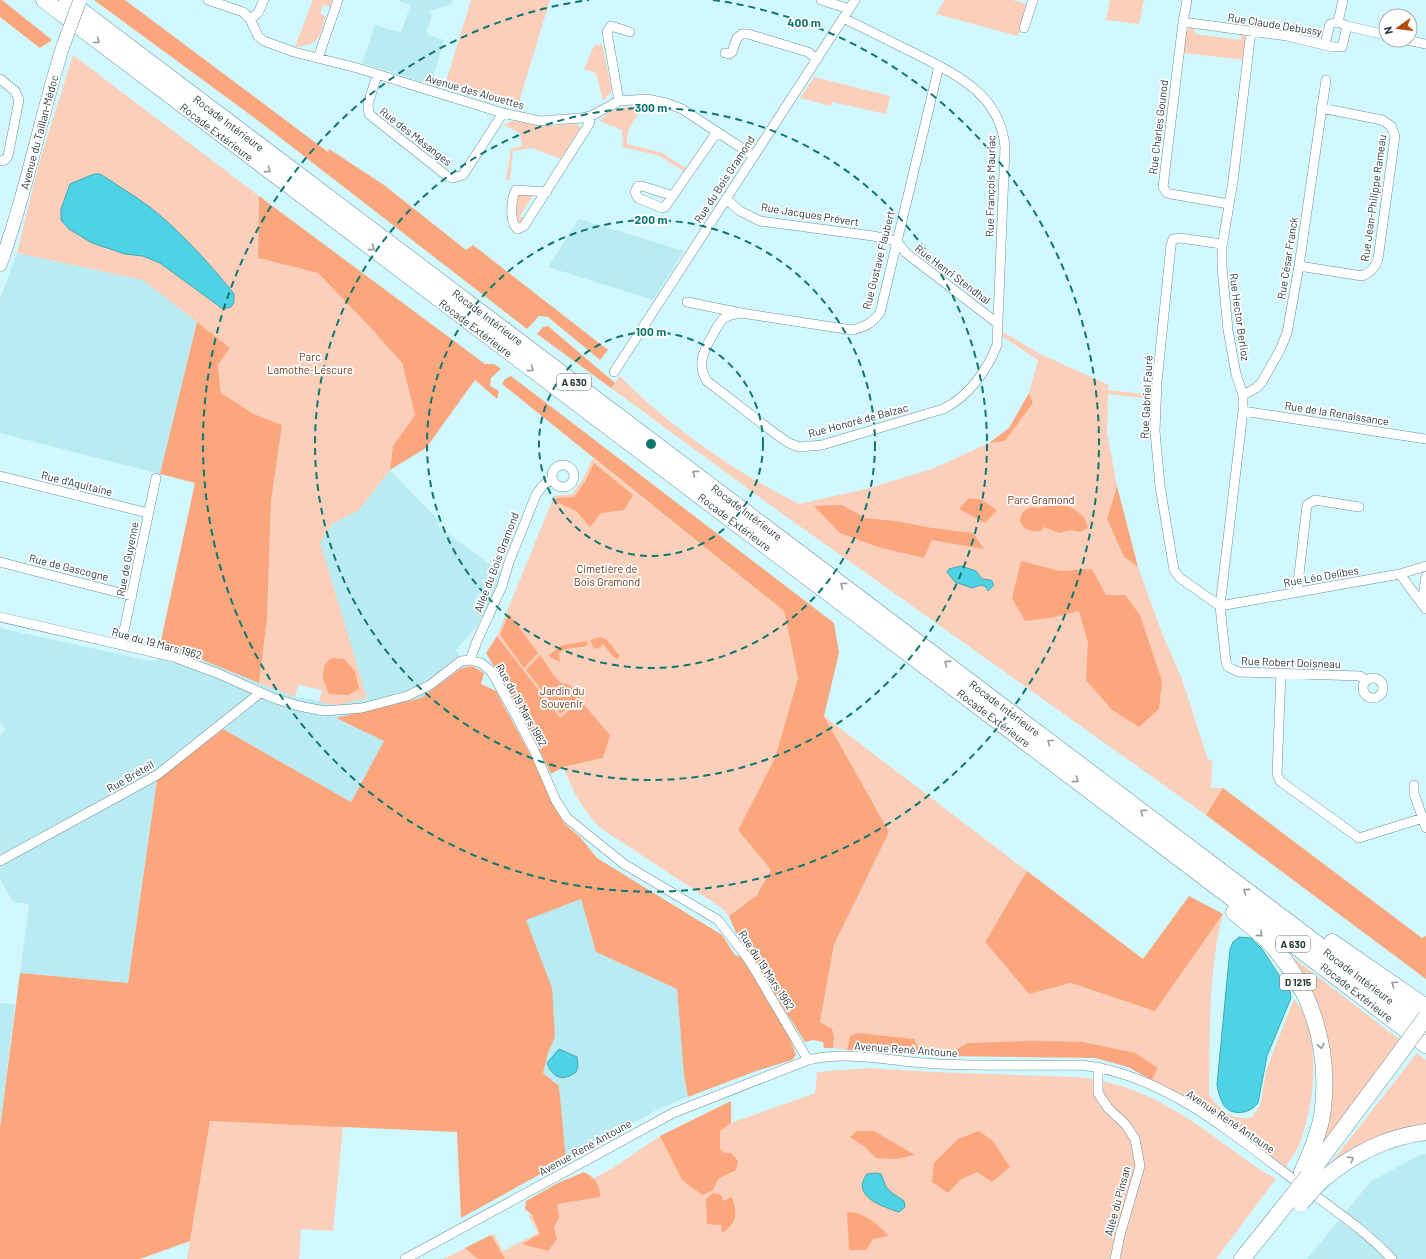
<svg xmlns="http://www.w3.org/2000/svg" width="1426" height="1259" viewBox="0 0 1426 1259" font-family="Barlow,sans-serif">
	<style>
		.built { fill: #bbebf2 }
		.green { fill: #fccfba }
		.forest { fill: #fca67d }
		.water { fill: #4ed3e5; stroke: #44a5b3 }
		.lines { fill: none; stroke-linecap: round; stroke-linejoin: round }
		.street-casing { stroke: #6e9298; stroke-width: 10 }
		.secondary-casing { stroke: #6e9298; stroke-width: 14 }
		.highway-casing { stroke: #6e9298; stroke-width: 17 }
		.street { stroke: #fff; stroke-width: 9 }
		.secondary { stroke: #fff; stroke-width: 13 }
		.highway { stroke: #fff; stroke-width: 16 }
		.secondary-bridge-casing { stroke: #6e9298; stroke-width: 14; stroke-linecap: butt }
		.highway-bridge-casing { stroke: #6e9298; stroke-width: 17; stroke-linecap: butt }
		.secondary-bridge { stroke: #fff; stroke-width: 13 }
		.highway-bridge { stroke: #fff; stroke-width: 16 }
		.oneway { stroke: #959c9e }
		.ring { fill: none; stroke: #0f766e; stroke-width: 2; stroke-dasharray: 7 5 }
		.labels { text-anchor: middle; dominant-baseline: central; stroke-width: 3.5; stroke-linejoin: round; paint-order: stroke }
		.shield { fill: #fff; stroke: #6b7577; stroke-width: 1 }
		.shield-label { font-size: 10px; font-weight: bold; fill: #2b3a3d }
		.street-label { font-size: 11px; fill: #2b3a3d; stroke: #fff }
		.park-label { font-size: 11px; fill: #6c3619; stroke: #fff }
		.centre { fill: #0f766e; stroke: #fff; stroke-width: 2 }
		.ring-label { font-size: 12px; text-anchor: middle; font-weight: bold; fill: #0f766e; stroke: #fff; stroke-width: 3.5; stroke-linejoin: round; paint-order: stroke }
	</style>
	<rect width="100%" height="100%" fill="#d0f8fe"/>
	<path class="built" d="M397,0H453L452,4L430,11L432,15L429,27L426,29L429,35L444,40L431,85L362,63L375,25L401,33L410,6Z
		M579,219L684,251L653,300L548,267Z
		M17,253L143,280L197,322L160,474L0,433V299Z
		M390,470L440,522L437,526L502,573L491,602L477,626L456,650L465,667L421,698L337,719L384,741L351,802L223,729L157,780L128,983L20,973L29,904L13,902L0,879V736L5,730L0,722V628L155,662L160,645L183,652L295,697L337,704L320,542L332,524L359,510Z
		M581,899L596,952L677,989L684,1075L688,1097L660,1108L607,1138H602L594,1142L592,1146L566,1160L559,1086L543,1073L548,1053L555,1037L526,919Z
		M0,1003L15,1004L0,1128Z
		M1426,1154V1259H1307L1371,1181L1420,1155Z"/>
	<path class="green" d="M313,0H332L330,7L323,5L320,14L326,16C318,39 321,44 295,47Z
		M471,0H550L518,105L446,82Z
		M945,0H1012L1027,4L1018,36L936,14Z
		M1110,0H1144L1139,24L1106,20Z
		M1192,27H1194L1195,34L1241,40L1240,33L1243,34L1247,40L1245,60L1184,53L1186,31Z
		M602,44L612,91L603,101L596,73L584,69L594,46Z
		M73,55L259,196L258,258L318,273L369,326L402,363L415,415L393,446L390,470L359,510L332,524L320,542L367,698L337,705L319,702L322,690L298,685L295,697L259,683L267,619L271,501L282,425L254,414L221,393L218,365L230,348L143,280L17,253L39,163Z
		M814,77L890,96L886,114L832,102L831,106L800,98Z
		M631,106H639V110H642C633,120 626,130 627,144L662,153L686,168L684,172L660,156L623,147L622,130L599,121L610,111Z
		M512,121L550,126L577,124L580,128L561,159L532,148L513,151L510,180H506L511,149L522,146L520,133L503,125Z
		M518,194H534L519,217L526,218L521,223H516L515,197Z
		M1003,332L1040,354L1109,385L1108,390L1152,395V399L1108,394L1107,433L1117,486L1107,519L1124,557L1138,567L1163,636L1182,679L1208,760H1212L1211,788H1223L1206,815L770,505L611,388L620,376C669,427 736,472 799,504L866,489L932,469L989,443L1005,440L1033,403L1029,393L1038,360L1003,337Z
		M593,458L784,611L798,678L775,758L738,830L771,870L757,895L729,916L720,907L599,827C581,807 573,791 563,767L603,758L560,719L497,636L554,496L572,494L583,479Z
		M824,716L1027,871L985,942L1029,994L1071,983L1155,1010L1223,914C1208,969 1210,1037 1209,1095C1222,1111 1229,1119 1251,1118L1260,1106L1267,1068L1294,999C1323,1035 1315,1102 1300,1143C1297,1151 1290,1159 1286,1167L1215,1116L1152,1080L1158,1068L1083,1042L967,1043L945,1056L921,1054L914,1039L850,1036L847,1050L833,1048L834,1037L820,1022L834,945L889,832Z
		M1282,949L1400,1040L1316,1154L1329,1086Z
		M1417,1053L1426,1060V1125L1327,1168Z
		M868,1068L932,1072L1077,1077C1135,1083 1177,1109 1223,1143C1240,1155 1257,1169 1276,1179L1216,1259H443L494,1234L503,1251L538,1233L529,1216L550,1202L613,1168L660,1136L731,1101V1123L815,1093L817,1072Z
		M210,1121L343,1126L333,1231L301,1229L299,1259H187Z"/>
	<path class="forest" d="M0,0H2L52,40L40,48L0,17Z
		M94,0H125L328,152L329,149L384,185L466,250L473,245L608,350L600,360L548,317L539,316L527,329L260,122Z
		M259,196L485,364H494L501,369L491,378L490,386L499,391L497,399L475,380L426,448L390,470L393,446L415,415L402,363L369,326L318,273L258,258Z
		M197,322L230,348L218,365L221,393L254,414L282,425L271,501L267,619L259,683L183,652L160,645L195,483L160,474Z
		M548,326L615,383L611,388L537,334L543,327Z
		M511,376L834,623L839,653L824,716L889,832L834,945L820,1022L832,1029L834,1037L833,1048H824L823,1042L813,1040L805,1042L736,933L729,916L757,895L771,870L738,830L775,758L798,678L784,611L502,384L505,379Z
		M1029,393L1033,403L1005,441L989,443L1009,428Z
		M594,463L633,495L624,510L601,513L590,527L576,511L555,501L557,498L574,497L585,482Z
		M1117,486L1138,567L1124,557L1107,519Z
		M969,498L982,500L997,510L985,523L959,509Z
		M1055,500C1069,507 1085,511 1088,528L1080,532L1071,530L1059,533L1044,527L1041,531C1036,532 1027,531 1023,526C1016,519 1023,509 1032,507C1034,507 1036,508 1038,508C1044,508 1050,503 1055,500Z
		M842,505L865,518L895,521L932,528L973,533L984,549L932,540L924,558L878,547L840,533L814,506Z
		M1021,561L1060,571L1092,569L1106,595H1125L1140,615L1162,681L1159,709L1139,727L1112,710L1086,680L1088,643L1079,611L1050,618L1025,621L1012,598Z
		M509,614L538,653L524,668L500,635Z
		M497,636L560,718L581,701L610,735L603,758L563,767L551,774L520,710L486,653Z
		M601,637L607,640L620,656L618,659L614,657L602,643L601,647L594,649L590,640Z
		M587,641L588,645C579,649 566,646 559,653L560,662L548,656L560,646Z
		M540,655L555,677L561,683L570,685L580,698L560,714L526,670Z
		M331,658L344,659L355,671L359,689L348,695L329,694L323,679L324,666Z
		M469,666L474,667L484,673L481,684L496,691L531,756L556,810L565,824L580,837L597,858L722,935L735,955L741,957C758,985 787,1024 796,1055L792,1060L756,1071L688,1097L684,1075L677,989L596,952L581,899L526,920L552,988L555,1037L548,1053L543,1073L559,1086L566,1160L461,1218L457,1132L210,1121L190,1241L140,1259H0V1128L20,973L128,983L157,780L223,729L351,802L384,741L336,718L421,698L460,669Z
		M1223,788L1422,938L1426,936V979L1206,815Z
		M1027,871L1143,959L1189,896L1223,914L1155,1011L1071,983L1029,994L985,942Z
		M858,1033L914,1039L921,1054L847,1050L850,1036Z
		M1031,1041L1083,1042L1135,1053L1158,1068L1152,1080L1128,1067L1095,1058L945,1056L967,1043Z
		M731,1101V1123L720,1131V1149L724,1153H731L738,1161L736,1170L718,1179L713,1190L702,1195L682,1180L660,1136Z
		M857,1131H874L915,1155L896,1159L876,1158L864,1146L850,1137Z
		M979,1131L993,1141L1010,1167L992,1182L977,1172L960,1180L948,1193L932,1182L934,1163L958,1139Z
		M584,1172C595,1178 600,1184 600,1197L557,1204L559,1217L554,1228L557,1239L548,1251L522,1244L540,1234L532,1215L525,1209L526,1201L558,1183Z
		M713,1193L721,1195L723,1201L732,1197C737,1214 738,1222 722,1233L721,1225L707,1224L706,1199Z
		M847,1212C865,1212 877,1224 889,1236L873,1239L866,1250H849Z
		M491,1235L505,1259H478L465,1248Z"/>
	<path class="water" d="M94,174H100C117,185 135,196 151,208C178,229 213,267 234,294V302L231,307L223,309L160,263L143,256L125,254L92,243L69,229L61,220V209L70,184Z
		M961,566L976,571L982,579L991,580L994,585L988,591L986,587L981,585L972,588L955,582L947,572L949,569Z
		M1239,937L1251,938L1262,949L1290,992L1291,998L1267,1056L1258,1103C1250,1114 1231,1117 1223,1104C1220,1098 1218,1091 1217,1085L1230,949L1233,942Z
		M559,1049L577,1057L578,1067L576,1072C563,1082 553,1078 547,1063Z
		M875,1173L881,1174L886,1187L892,1193L904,1201L905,1207L899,1212C884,1207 850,1197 867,1174Z"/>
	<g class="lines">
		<g class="street-casing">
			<path id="street" d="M208,0L243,12L250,19L258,36L264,41L294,52L357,68L503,113L540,121L582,118L591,116L619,101L647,99L666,103L682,109L754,156
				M821,0L849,9
				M1187,0L1183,22L1163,187L1167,193L1171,194L1229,204
				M1343,0L1338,22L1347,26L1386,35
				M250,19L258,13L264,0
				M1183,22L1287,36L1333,47H1342L1347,26
				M1024,28L1033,0
				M1251,31L1233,181L1222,247V267L1228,330L1236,374L1243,395V411L1220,606L1226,662L1228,667L1239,672L1360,676L1366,680
				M1407,40L1426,44
				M1325,44L1330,24L1338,22
				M725,53L729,54L732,52L737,38L742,34H748L808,52L817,59
				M318,58L338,0
				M377,75L368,104L369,114L447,176L453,178L463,175L503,113
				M0,79L15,91L19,100L8,156L5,160L0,161
				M619,101L607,32L611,26L630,32
				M547,192L516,190C511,198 509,224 518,229L524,226L589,124L591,116
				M673,196L642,186H638L635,192L638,198L662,208L665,207L717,132
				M726,199L740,211L760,221L873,236L896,241L906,253L997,323
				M1299,266L1362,276C1371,272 1375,268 1378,259L1395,136L1391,126L1382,120L1321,108
				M687,302L741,313L852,330C865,327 872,323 880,313L939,66
				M741,313C734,314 728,315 723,319C718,324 715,331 711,338C703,352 697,366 707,381L777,435L789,443L799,447L822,445L943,409C968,397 987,371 997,345L1005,147C1000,93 955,74 912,52C889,41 866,29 843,18
				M614,372L855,0
				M1243,395L1256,388L1262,382L1280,350L1287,333L1299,266L1326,80
				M1243,411L1426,439
				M552 476a11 11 0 1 1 22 0a11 11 0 1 1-22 0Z
				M0,476L148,513
				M0,562L132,596
				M1400,574L1422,604
				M1426,576L1422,604L1426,609
				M1297,592L1307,505L1315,500L1359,507
				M1220,606L1180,578L1174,570L1160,486L1155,431L1157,382L1171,245L1173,239L1180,238L1222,244
				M1220,606L1400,574L1426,566
				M0,617L174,657L217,673L273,698L299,706L324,711L362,708L407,696L430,685L461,661L470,660L481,663L491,671L513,710L534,750L556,801L567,818L624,864L718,920L749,960L808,1060
				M121,645L156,478
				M470,660L477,641L502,586L509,562L536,495L543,485L553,479
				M1281,673L1277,774L1280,781L1359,838L1423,818
				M1363 688a10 10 0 1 1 20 0a10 10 0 1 1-20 0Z
				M1414,785V793L1426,828
				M0,861L157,775L260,693
				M1098,1067V1093L1108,1108L1126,1125L1135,1139L1140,1166L1120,1235L1115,1259
				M405,1259L673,1113L808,1060C850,1050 895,1062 938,1064C985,1066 1033,1065 1081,1065C1164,1074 1232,1134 1297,1182C1330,1207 1364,1229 1392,1259"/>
		</g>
		<g class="secondary-casing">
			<path id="secondary" d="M0,265C26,194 40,119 63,46"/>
		</g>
		<g class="highway-casing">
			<path id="highway" d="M44,0L1426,1045
				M67,0L1426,1026
				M1234,912C1244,921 1255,929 1265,938C1310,983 1330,1045 1323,1108C1321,1129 1311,1152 1302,1172
				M1332,942L1426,1007
				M1308,1176L1394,1061
				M1320,1182C1350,1156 1386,1137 1426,1132
				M1242,1259L1291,1198"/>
		</g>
		<use href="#street" class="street"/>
		<use href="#secondary" class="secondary"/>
		<use href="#highway" class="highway"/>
		<g class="secondary-bridge-casing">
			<path id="secondary-bridge" d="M63,46L80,0"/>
		</g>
		<g class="highway-bridge-casing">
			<path id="highway-bridge" d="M1394,1061L1426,1017
				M1291,1198L1308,1176
				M1301,1203L1320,1182"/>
		</g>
		<use href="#secondary-bridge" class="secondary-bridge"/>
		<use href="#highway-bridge" class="highway-bridge"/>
	</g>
	<defs><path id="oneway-chevron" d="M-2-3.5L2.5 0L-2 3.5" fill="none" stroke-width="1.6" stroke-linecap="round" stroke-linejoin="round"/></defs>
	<g class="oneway">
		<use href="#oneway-chevron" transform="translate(97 41) rotate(38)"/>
		<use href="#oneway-chevron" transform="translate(268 170) rotate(37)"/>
		<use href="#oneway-chevron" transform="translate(372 248) rotate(37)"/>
		<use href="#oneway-chevron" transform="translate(531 369) rotate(37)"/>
		<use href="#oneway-chevron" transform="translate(695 473) rotate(-143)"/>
		<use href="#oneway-chevron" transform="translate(843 585) rotate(-143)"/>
		<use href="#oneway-chevron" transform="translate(947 663) rotate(-143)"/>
		<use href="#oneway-chevron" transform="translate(1050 742) rotate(-142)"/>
		<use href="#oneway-chevron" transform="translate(1076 780) rotate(37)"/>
		<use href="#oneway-chevron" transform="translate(1143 812) rotate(-143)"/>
		<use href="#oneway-chevron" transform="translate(1246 891) rotate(-143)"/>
		<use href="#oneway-chevron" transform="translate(1260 934) rotate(41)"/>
		<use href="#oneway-chevron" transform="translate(1394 984) rotate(-146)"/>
		<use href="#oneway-chevron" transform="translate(1321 1046) rotate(80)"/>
		<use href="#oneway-chevron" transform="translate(1351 1159) rotate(-32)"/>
	</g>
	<g class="ring">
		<circle cx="651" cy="444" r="112"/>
		<circle cx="651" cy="444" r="224"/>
		<circle cx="651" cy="444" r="336"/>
		<path d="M713 0A448 448 0 1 1 589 0"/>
	</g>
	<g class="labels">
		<g class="shield">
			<rect x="557" y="374" width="34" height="16" rx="3"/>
			<rect x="1276" y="936" width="34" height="16" rx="3"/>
			<rect x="1280" y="974" width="36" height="16" rx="3"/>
		</g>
		<g class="shield-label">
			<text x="574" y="382">A 630</text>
			<text x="1293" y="944">A 630</text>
			<text x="1298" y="982">D 1215</text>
		</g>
		<g class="street-label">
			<text transform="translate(1275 24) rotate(9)">Rue Claude Debussy</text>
			<text transform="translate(475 91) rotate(16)">Avenue des Alouettes</text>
			<text transform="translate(229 123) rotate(37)">Rocade Intérieure</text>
			<text transform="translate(1158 127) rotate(-83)">Rue Charles Gounod</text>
			<text transform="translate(39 132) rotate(-75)">Avenue du Taillan-Médoc</text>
			<text transform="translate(217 132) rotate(37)">Rocade Extérieure</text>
			<text transform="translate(416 136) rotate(38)">Rue des Mésanges</text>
			<text transform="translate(724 179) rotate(-57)">Rue du Bois Gramond</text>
			<text transform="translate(990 186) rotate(-89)">Rue François Mauriac</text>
			<text transform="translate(1373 198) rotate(-82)">Rue Jean-Philippe Rameau</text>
			<text transform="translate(810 214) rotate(9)">Rue Jacques Prévert</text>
			<text transform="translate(1287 258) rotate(-81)">Rue César Franck</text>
			<text transform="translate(878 260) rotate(-76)">Rue Gustave Flaubert</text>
			<text transform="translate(953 274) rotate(37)">Rue Henri Stendhal</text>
			<text transform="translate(488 317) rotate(37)">Rocade Intérieure</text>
			<text transform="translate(1240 317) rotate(82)">Rue Hector Berlioz</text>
			<text transform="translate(476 328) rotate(37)">Rocade Extérieure</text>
			<text transform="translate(1146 397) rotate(-87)">Rue Gabriel Fauré</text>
			<text transform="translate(1337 413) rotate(9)">Rue de la Renaissance</text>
			<text transform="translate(858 420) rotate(-15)">Rue Honoré de Balzac</text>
			<text transform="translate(77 483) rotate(14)">Rue d'Aquitaine</text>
			<text transform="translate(747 512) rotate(37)">Rocade Intérieure</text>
			<text transform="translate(735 522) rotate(37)">Rocade Extérieure</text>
			<text transform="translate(127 559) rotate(-79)">Rue de Guyenne</text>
			<text transform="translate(496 562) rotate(-69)">Allée du Bois Gramond</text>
			<text transform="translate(69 567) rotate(14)">Rue de Gascogne</text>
			<text transform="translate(1321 576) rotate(-10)">Rue Léo Delibes</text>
			<text transform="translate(157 643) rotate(15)">Rue du 19 Mars 1962</text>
			<text transform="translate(1291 662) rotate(2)">Rue Robert Doisneau</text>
			<text transform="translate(522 705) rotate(61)">Rue du 19 Mars 1962</text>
			<text transform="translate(1005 708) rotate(37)">Rocade Intérieure</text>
			<text transform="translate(994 718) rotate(37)">Rocade Extérieure</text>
			<text transform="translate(130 776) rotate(-30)">Rue Bréteil</text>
			<text transform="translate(767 970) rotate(57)">Rue du 19 Mars 1962</text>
			<text transform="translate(1359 976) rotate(37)">Rocade Intérieure</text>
			<text transform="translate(1357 992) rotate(38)">Rocade Extérieure</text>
			<text transform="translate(906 1049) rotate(4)">Avenue René Antoune</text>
			<text transform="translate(1231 1121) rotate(34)">Avenue René Antoune</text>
			<text transform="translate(585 1147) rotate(-29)">Avenue René Antoune</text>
			<text transform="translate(1117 1201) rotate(-75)">Allée du Pinsan</text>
		</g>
		<g class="park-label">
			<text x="310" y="356">Parc<tspan x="310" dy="13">Lamothe-Lescure</tspan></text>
			<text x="1041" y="499">Parc Gramond</text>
			<text x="607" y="568">Cimetière de<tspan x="607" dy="13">Bois Gramond</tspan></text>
			<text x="562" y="690">Jardin du<tspan x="562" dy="13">Souvenir</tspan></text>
		</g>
	</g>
	<circle cx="651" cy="444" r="6" class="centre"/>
	<g class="ring-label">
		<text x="804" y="27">400 m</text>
		<text x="651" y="112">300 m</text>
		<text x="651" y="224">200 m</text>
		<text x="651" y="336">100 m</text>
	</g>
	<g transform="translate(1398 28) rotate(256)"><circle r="19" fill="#ffffff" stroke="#aab0b1"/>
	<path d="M0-3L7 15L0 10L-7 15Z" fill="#b04e0f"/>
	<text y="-6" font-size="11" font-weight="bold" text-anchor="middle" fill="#2b3a3d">N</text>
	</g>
</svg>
